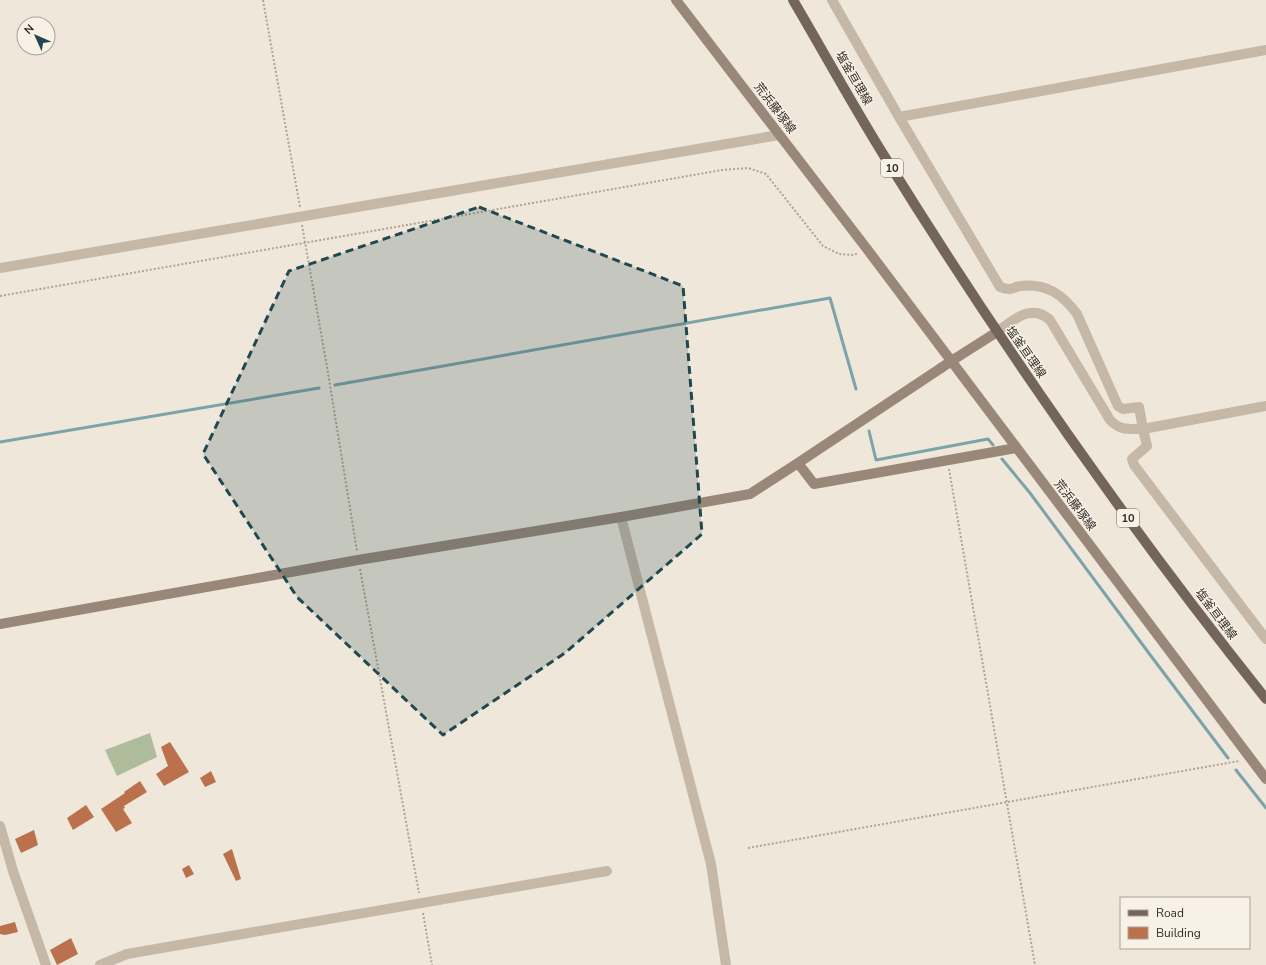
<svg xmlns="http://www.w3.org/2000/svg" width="1266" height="965" viewBox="0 0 1266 965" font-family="'Nunito Sans','Noto Sans JP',sans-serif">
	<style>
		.grass { fill: #aebc9b }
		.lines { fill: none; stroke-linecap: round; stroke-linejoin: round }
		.stream { stroke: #7ca3a9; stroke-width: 3 }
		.building { fill: #bb724c }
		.path { stroke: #b1a292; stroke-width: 2; stroke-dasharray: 2 2; stroke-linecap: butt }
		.street { stroke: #c5b8a7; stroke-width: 10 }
		.secondary { stroke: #998879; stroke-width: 10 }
		.primary { stroke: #736559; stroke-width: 10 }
		.secondary-bridge { stroke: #998879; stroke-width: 10 }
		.marked { fill: #204850; fill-opacity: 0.2; stroke: #204850; stroke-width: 3; stroke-dasharray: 8 5; stroke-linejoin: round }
		.labels { text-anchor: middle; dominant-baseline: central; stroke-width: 3; stroke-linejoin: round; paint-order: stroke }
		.shield { fill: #f7f1e6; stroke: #6e6760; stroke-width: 1 }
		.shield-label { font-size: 11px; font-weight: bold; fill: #332c27 }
		.street-label { font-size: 12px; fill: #332c27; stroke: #f7f1e6 }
	</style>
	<rect width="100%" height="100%" fill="#efe7da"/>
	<path class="grass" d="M150,733L157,757L117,776L105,750Z"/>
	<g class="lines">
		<path class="stream" d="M335,385L830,298L856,389
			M869,431L876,460L988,439L993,445
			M0,442L319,388
			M1002,459L1030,493L1151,656L1228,758
			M1236,770L1266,808"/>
	</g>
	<path class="building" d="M170,742L189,772L164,786L156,774L168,766L161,747Z
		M211,771L216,782L205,787L200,778Z
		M140,781L147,792L124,806L125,808L123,809L132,823L116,832L101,809L125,793L124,792Z
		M86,805L94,817L73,830L67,818Z
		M34,830L38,845L21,853L15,839Z
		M232,849L241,879L236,881L223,854Z
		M189,865L194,874L186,878L182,869Z
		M15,922L18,932L5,935L0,934V926Z
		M71,938L78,954L57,965L50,950Z"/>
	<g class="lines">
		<path class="path" d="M263,0L300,207
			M302,225L327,367L357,551
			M0,296L722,170L748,168L766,174L823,246L839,254L854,255L858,253
			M949,469L1035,965
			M360,569L419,893
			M748,848L1239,761
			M423,913L432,965"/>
		<path class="street" d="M832,0L899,117L1000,287C1003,288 1006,289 1009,289C1013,289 1017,286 1021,286C1047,283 1063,295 1077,314L1118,406L1123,409L1139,407L1143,429L1266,406
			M899,117L1266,50
			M0,268L779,135
			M997,332C1013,320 1031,303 1050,320L1110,420C1121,431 1128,429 1143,429L1147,446L1132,459L1134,465L1266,639
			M621,517L711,864L726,965
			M0,826L13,871L46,965
			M100,965L127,954L607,871"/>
		<path class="secondary" d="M676,0L867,249L1266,779
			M956,358L997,332
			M798,463L814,484L1016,448
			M0,624L358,560L621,517L750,494L798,463L941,368"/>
		<path class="primary" d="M793,0C823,51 852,104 883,154C1000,343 1127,525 1266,699"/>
		<path class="secondary-bridge" d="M941,368L956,358"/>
	</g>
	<path class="marked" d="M479,207L683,286L702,534L565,653L443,735L297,597L203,454L289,271Z"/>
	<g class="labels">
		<g class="shield">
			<rect x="881" y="159" width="22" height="18" rx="3"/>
			<rect x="1117" y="509" width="22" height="18" rx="3"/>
		</g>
		<g class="shield-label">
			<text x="892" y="168">10</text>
			<text x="1128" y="518">10</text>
		</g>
		<g class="street-label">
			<text transform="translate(854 78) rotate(60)">塩釜亘理線</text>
			<text transform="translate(775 108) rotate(53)">荒浜藤塚線</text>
			<text transform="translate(1026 352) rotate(55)">塩釜亘理線</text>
			<text transform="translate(1075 505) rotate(53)">荒浜藤塚線</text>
			<text transform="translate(1216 614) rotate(53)">塩釜亘理線</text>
		</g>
	</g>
	<rect x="1120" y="897" width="130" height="52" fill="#f7f1e6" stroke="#a9a29a"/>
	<rect x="1128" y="910" width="20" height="6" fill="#736559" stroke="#a9a29a"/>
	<text x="1156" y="917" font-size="12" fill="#332c27">Road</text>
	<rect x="1128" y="927" width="20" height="12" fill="#bb724c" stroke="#a9a29a"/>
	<text x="1156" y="937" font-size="12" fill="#332c27">Building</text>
	<g transform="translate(36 36) rotate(315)"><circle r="19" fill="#f7f1e6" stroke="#a9a29a"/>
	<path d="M0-3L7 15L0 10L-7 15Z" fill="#204850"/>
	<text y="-6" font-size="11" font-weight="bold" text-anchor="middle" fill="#332c27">N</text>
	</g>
</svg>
